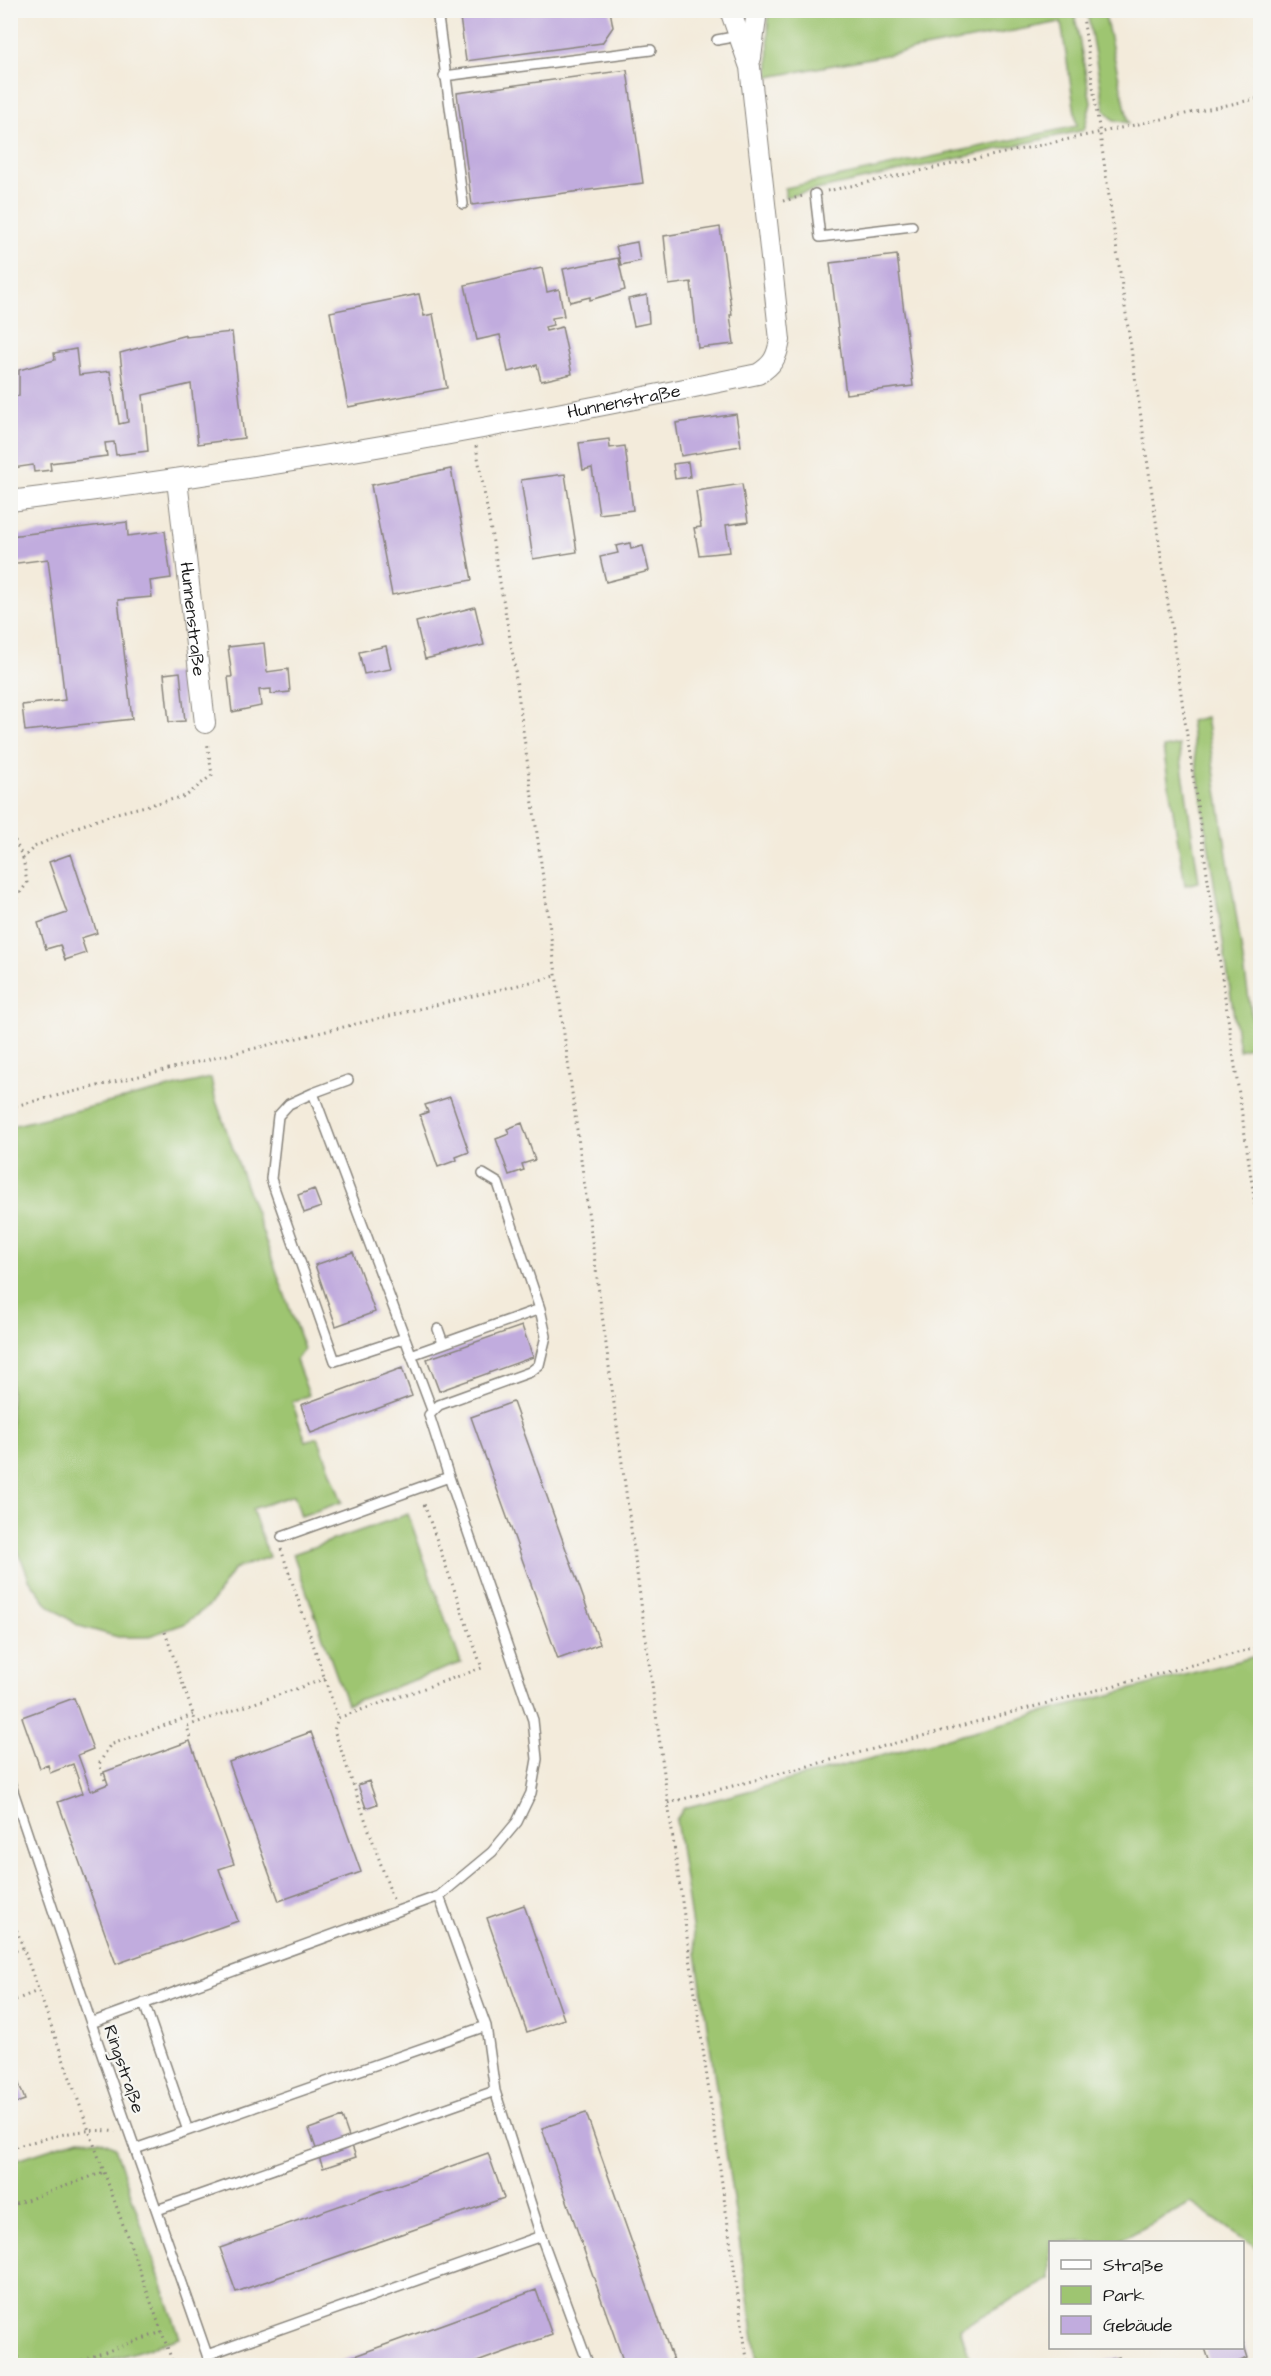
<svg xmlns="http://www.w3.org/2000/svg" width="1271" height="2376" viewBox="0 0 1271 2376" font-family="'Architects Daughter',sans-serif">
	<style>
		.green { fill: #9ec571; stroke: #5d7046; stroke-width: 1.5 }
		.building { fill: #c1acde }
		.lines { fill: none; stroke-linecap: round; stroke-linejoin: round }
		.service-casing { stroke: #88847c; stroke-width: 12 }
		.minor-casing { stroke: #88847c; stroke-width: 22 }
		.path { stroke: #88847c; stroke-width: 3; stroke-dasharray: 1.5 4.5; stroke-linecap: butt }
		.service { stroke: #fff; stroke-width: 9 }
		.minor { stroke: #fff; stroke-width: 20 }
		.labels { text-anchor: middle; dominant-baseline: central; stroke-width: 4.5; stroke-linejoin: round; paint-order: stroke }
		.street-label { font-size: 18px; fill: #1c1c1c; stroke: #f6f6f2 }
	</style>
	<rect width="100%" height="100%" fill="#f6f6f2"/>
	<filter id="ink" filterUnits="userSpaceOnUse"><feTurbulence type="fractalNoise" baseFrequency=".0167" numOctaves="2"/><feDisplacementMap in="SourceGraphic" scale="12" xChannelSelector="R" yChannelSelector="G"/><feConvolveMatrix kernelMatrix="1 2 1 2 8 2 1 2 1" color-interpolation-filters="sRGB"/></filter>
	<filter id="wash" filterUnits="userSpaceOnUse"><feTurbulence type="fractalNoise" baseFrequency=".008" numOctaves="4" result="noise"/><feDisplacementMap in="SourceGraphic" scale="24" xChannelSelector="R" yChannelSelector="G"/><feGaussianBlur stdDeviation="1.35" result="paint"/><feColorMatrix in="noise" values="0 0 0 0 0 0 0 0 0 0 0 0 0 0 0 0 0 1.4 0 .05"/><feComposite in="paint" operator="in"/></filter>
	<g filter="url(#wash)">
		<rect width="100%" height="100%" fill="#f3ebdb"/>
		<path class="green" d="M768,11H1074L1091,103L1084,130L785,197V188L1077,126L1061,22L769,77Z
			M1087,11H1104L1129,123L1114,120L1105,111Z
			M1206,717L1256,1045L1239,1050L1190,721Z
			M1179,745L1199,882L1185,885L1163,748Z
			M211,1078L215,1098L304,1349L296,1360L309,1395L292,1402L306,1441L318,1437L342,1502L301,1516L294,1495L252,1509L269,1557L234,1569L210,1605L184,1624L146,1637H118L79,1626L48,1605L29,1579L11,1532V1126Z
			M408,1514L461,1663L347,1704L293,1554Z
			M1260,1655V2365L1259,2250L1191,2203L1117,2242H1050V2279L960,2328L972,2365H758L676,1820L684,1808Z
			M79,2139L100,2140L115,2147L180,2338L94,2365H11V2161Z"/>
		<g id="blocks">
			<path class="building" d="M459,10H610L613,27L602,43L466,61Z
				M627,70L643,183L472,205L457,93Z
				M720,227L732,315H730L734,344L698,348L691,282L669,285L664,236Z
				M637,242L640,261L621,265L616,246Z
				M897,255L913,386L846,394L830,263Z
				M618,258L625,290L590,300V297L570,302L563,269Z
				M542,268L547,292L559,289L564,316L552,318L553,325L545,327L546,331L562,327L572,374L541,381L537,365L508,372L500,335L477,340L465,285Z
				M419,294L424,316L433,314L447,388L348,407L330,312Z
				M647,295L649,323L634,326L628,299Z
				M232,332L244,438L198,444L191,384L143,395L148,451L116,455L114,442L105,443L107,456L50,463L51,470L34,472L33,465L13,468L10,397L19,396V370L55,360L54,353L76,349L79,375L110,371L119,424L128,422L120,353L186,335V337Z
				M736,414L741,446L681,456L676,423Z
				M609,439L610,448L625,446L633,510L599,514L592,468L583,470L579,443Z
				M688,462L690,477L675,479L673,464Z
				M451,469L472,580L392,595L371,485Z
				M565,474L577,552L533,559L521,480Z
				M742,484L748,522L726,525L730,552L699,555L694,528L701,527L696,491Z
				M127,522L128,536L165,531L171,578L150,581L152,597L118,600L132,719L25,731L22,705L65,700L48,559L10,564V536Z
				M630,543L631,549L643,546L649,571L606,582L600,557L618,553L616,546Z
				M475,607L484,645L425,659L416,622Z
				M264,643L267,672L288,669L290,692L271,694V689L259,690L261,706L232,712L228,677H232L228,647Z
				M386,646L391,669L364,674L359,652Z
				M180,672L185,721L169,722L164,674Z
				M71,854L97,933L81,938L86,953L65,960L60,945L46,949L38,923L67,913L49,862Z
				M450,1097L469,1152L456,1157L457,1160L438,1167L420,1115L428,1112L425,1105Z
				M522,1123L535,1160L522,1164L524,1170L509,1175L496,1139L509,1134L507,1129Z
				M314,1189L321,1207L304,1213L298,1195Z
				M353,1252L375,1312L336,1326L315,1265Z
				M522,1326L533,1357L439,1391L427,1359Z
				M402,1368L412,1396L311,1433L301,1405Z
				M513,1402L600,1644L558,1659L471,1417Z
				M74,1698L93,1749L78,1755L91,1791L108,1784L104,1772L190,1741L234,1864L219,1869L238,1921L116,1964L58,1802L83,1793L73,1764L50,1773L48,1765L40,1768L22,1717Z
				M311,1732L361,1872L279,1901L229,1762Z
				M369,1781L377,1804L366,1808L358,1785Z
				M524,1905L564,2019L527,2032L487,1918Z
				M10,2060L25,2100L10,2105Z
				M586,2113L631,2240L675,2366H625L586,2256L542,2128Z
				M342,2117L356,2157L323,2168L309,2129Z
				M488,2153L504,2198L236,2292L220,2248Z
				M536,2290L552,2335L466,2366H327Z
				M1243,2342L1248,2358L1227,2366H1211L1205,2348H1242Z
				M1119,2357L1121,2366H1092V2365Z"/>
		</g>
	</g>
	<g filter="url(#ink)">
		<use href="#blocks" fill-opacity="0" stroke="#88847c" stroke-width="1.5"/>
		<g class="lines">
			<g class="service-casing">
				<path id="service" d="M437,10L463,204
					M717,40L728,38
					M444,76L651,50
					M815,194L820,237L912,226
					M313,1093L348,1080
					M438,1329L443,1343
					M405,1338L335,1361L271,1179L278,1116L289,1104L313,1093L432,1410
					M411,1355L540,1309
					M449,1477L429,1415L439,1405L530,1372L539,1365L546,1336L540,1309L498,1183L483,1174
					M10,1782L91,2023L211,2366
					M439,1896L486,2026
					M144,2003L187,2128
					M91,2023L439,1896L492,1852L517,1822L531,1793L537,1759L533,1720L449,1477L282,1537
					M135,2149L486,2026L495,2091L541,2236L589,2366
					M157,2210L495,2091
					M207,2355L541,2236"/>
			</g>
			<g class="minor-casing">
				<g id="minor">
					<path d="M751,58L757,10"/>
					<path id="s1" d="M177,480L205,723"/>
					<path id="s2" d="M10,501C261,471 511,425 758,374C773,365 777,357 780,340L750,67L730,10"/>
				</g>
			</g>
			<path class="path" d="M1082,10L1260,1239
				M827,191L1260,98
				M783,201L803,196
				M476,446L513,656L668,1803L748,2366
				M10,837L15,841L23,858
				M10,908L27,883L23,858L34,847L77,827L117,813L186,796L212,775L207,741
				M10,1107L556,976
				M281,1549L338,1718
				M165,1632L196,1723
				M190,1737L187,1726L325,1679
				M105,1780L99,1764L110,1745L193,1715
				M668,1803L1260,1647
				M393,1899L334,1730L338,1718L482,1668L423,1501
				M10,1933L17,1931L174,2366
				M10,1952L23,1948
				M10,2002L38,1991
				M10,2148C45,2139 80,2126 116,2132
				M10,2206L104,2172
				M10,2334L22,2366
				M65,2366L162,2332"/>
			<use href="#service" class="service"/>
			<use href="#minor" class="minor"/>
		</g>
	</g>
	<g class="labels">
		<g class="street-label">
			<text stroke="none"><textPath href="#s2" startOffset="622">Hunnenstraße</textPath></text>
			<text stroke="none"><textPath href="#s1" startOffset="140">Hunnenstraße</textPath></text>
			<text transform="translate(124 2069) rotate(71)">Ringstraße</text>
		</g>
	</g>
	<rect width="1271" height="2376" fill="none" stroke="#f6f6f2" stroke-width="36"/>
	<rect x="1049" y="2241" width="195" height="108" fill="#f6f6f2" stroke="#9f9f9c" stroke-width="1.5"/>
	<rect x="1061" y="2260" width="30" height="9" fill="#ffffff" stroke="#9f9f9c" stroke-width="1.5"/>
	<text x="1103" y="2271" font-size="18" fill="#1c1c1c">Straße</text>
	<rect x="1061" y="2286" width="30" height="18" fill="#9ec571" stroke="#9f9f9c" stroke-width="1.5"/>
	<text x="1103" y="2301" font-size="18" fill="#1c1c1c">Park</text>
	<rect x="1061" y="2316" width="30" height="18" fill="#c1acde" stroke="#9f9f9c" stroke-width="1.5"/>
	<text x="1103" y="2331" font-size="18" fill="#1c1c1c">Gebäude</text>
</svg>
